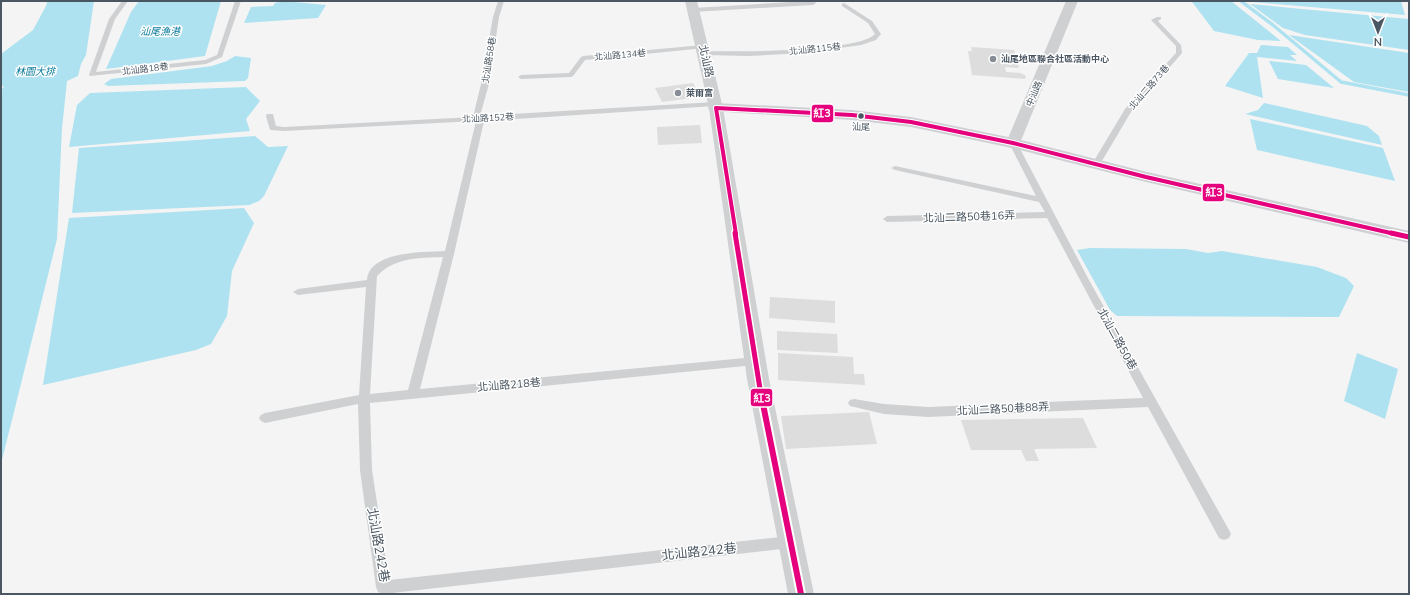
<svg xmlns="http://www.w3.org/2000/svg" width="1410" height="595" viewBox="0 0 1410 595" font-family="'Nunito Sans','Noto Sans TC',sans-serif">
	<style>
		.water { fill: #aee2f0 }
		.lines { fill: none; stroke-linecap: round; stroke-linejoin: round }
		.stream { stroke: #aee2f0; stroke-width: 3.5 }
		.building { fill: #ddddde }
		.lane { fill: #ced0d2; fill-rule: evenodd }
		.street { fill: #ced0d2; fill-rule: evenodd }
		.secondary { fill: #ced0d4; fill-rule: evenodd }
		.bus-1-far2-casing { stroke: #fff; stroke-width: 6 }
		.bus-1-far1-casing { stroke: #fff; stroke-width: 8 }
		.bus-1-casing { stroke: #fff; stroke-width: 10 }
		.bus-1-far2 { stroke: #e5007d; stroke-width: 4 }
		.bus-1-far1 { stroke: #e5007d; stroke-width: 5 }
		.bus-1 { stroke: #e5007d; stroke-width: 6 }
		.poi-dot { fill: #868d94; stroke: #fff; stroke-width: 1.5 }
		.bus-dot { fill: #4a5661; stroke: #fff; stroke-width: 1.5 }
		.labels { text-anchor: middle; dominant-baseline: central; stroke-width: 3; stroke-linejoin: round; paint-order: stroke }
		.far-street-label { font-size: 9px; fill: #4a5661; stroke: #fff }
		.far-poi-label { font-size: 9px; font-weight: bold; fill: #4a5661; stroke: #fff; text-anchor: start }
		.far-bus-label { font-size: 9px; fill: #4a5661; stroke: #fff }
		.far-water-label { font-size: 10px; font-style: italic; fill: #0c7c9b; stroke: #fff }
		.street-label { font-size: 11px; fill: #4a5661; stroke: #fff }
		.near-street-label { font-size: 13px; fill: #4a5661; stroke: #fff }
		.line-badge { stroke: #fff; stroke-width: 1.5 }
		.badge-label { font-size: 11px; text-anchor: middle; font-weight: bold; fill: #fff }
	</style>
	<rect width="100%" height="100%" fill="#f4f4f4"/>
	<path class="water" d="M46,1H94L86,55L81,64L78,76L67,81L62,128L57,239L1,464V90L4,87L1,85V54L33,30L47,4Z
		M139,1H221L205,56L106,69L131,12Z
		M283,1L326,5L318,18L244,23L251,7L273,6L275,3Z
		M1189,1H1231L1281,41L1258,40L1214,31L1193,3Z
		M1251,1H1401L1405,15L1253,2Z
		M1250,4L1409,19V50L1305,35L1283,28Z
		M1289,35L1409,53V92L1354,82Z
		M1261,45L1288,47L1297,55H1290L1297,61L1257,57L1263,98L1225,86L1249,53H1257Z
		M235,56L251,58L248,78L245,81L108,86L104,84L111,79L212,66L227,61Z
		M1269,61L1306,65L1334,88L1278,79Z
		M246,87L260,101L246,119L250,131L69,147L77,105L90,93Z
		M1264,103L1367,126L1379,136L1382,145L1245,114L1258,110Z
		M1250,119L1383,148L1395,181L1257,150Z
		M255,136L268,147L288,146L264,196L259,201L249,205L72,213L79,148Z
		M244,208L254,223L232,271L227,316L211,344L196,350L43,385L69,218Z
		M1090,248L1186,249L1208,253L1222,251L1317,267L1346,278L1354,286L1339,317L1117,316L1110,310L1077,250Z
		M1357,353L1398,369L1385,419L1344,401Z"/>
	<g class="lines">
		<path class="stream" d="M1241,1L1273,25L1341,82L1409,95"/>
	</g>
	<path class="building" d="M971,47L1014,50L1019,68L1005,67L1006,72L1021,73L1026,76L1025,79L972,75L968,51H972Z
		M693,83L701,97L662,102L655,88Z
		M700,125L702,143L658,145L657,127Z
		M770,297L835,301V323L769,318Z
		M777,331L837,334L838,353L777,350Z
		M778,353L853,357L854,374H864L865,385L778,380Z
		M869,412L877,444L786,449L781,416Z
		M1083,418L1097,448L1034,449L1039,461H1026L1021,450H971L961,420Z"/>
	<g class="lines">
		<path class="lane" d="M122,1H128L115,19L96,72L205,60L217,55L235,1H241L222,57L206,64L90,76L89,75L109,19Z
			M498,1H504L499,17L489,84L480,116L715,102L719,104L715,106L484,121L454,254L420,389L755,357L759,358L760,361L759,364L755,365L370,403L372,470L389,580L790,536L795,538L797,542L795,546L790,548L383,594L378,592L376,587L360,470L358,404L265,423L261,421L259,418L261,415L265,413L359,395L366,287L298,295L293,292L298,289L367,280C369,251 424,252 445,251L476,121L284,131L270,130L266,116L267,114H273L276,126L284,127L473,117L481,84L493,17ZM443,257L408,390L370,394L377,276C395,257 419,258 443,257Z
			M808,1H814L816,3L813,5L693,12L690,10L693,8Z
			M844,3L872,21L881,34L876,40L861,45L805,53L749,56L704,55L701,53L704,51C732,52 860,52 875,34L868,23L842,6V4Z
			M1157,17H1161V19L1158,21L1181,45L1182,53L1131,112L1099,166H1093L1092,164L1125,109L1176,53V46L1151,20Z
			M703,45L706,47L705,48L585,60L573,76L571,77L521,79L518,77L521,75L569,73L581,57L583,56Z
			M1010,141H1016L1017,143L1089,280L1229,530L1231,534L1229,538L1224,540L1219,538L1148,407L928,417L884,414L850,406L848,403L850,400L854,399L884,404L928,407L1143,398L1047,218L887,222L883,219L887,216L1045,212L1039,202L895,170L891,168L895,166L1036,196L1009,143Z"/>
		<path class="street" d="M685,1H697L723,108L769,379L814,594H788L747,379L709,108Z
			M1066,1H1078L1020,143L1018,146L1013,147L1008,146L1006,143Z"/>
		<path class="secondary" d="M716,103L852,110L911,117L1013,138L1147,172L1409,231V243L1146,182L1012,148L911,127L852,120L710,111L708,108L710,105Z"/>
		<g class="bus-1-far2-casing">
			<path id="bus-1-far2" d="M736,234L716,108L852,115L911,122L1013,143L1146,177L1395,234"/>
		</g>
		<g class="bus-1-far1-casing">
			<path id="bus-1-far1" d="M735,233L761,395
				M1391,233L1409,237"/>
		</g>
		<g class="bus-1-casing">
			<path id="bus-1" d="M761,394L801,594"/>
		</g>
		<use href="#bus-1-far2" class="bus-1-far2"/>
		<use href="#bus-1-far1" class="bus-1-far1"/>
		<use href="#bus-1" class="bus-1"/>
	</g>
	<g class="poi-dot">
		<circle cx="993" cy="59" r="4"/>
		<circle cx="678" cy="93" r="4"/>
	</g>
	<circle class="bus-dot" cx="861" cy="116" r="3.5"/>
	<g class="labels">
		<g class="far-street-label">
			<text transform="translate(815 49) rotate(-6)">北汕路115巷</text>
			<text transform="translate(620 55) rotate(-5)">北汕路134巷</text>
			<text transform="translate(489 60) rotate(-81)">北汕路58巷</text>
			<text transform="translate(145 69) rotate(-7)">北汕路18巷</text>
			<text transform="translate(1149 87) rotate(-49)">北汕二路73巷</text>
			<text transform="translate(1034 94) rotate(-67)">中汕路</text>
			<text transform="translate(488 118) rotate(-3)">北汕路152巷</text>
		</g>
		<g class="far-poi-label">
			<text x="1001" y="59">汕尾地區聯合社區活動中心</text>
			<text x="686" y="93">萊爾富</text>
		</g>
		<g class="far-bus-label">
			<text x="861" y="127">汕尾</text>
		</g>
		<g class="far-water-label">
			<text x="160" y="32">汕尾漁港</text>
			<text x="35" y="72">林園大排</text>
		</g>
		<g class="street-label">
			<text transform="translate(706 61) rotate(77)">北汕路</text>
			<text transform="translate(969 217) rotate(-2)">北汕二路50巷16弄</text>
			<text transform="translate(1117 339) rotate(61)">北汕二路50巷</text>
			<text transform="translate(509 385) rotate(-5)">北汕路218巷</text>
			<text transform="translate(1003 409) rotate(-3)">北汕二路50巷88弄</text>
		</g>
		<g class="near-street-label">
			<text transform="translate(378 545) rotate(80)">北汕路242巷</text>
			<text transform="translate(699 552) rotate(-6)">北汕路242巷</text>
		</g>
	</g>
	<g class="line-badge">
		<rect x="811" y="104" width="23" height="19" rx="4" fill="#e5007d"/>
		<rect x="1202" y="183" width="23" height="19" rx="4" fill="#e5007d"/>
		<rect x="750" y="388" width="23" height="19" rx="4" fill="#e5007d"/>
	</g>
	<g class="badge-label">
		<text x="822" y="117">紅3</text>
		<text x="1214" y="196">紅3</text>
		<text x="762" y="402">紅3</text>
	</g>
	<rect width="1410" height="595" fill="none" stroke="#4a5661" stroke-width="4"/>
	<g transform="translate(1378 32) rotate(180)" stroke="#ffffff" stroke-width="3" paint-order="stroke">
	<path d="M0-3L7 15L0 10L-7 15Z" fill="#4a5661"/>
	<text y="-6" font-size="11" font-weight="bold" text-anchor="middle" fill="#4a5661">N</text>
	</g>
</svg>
